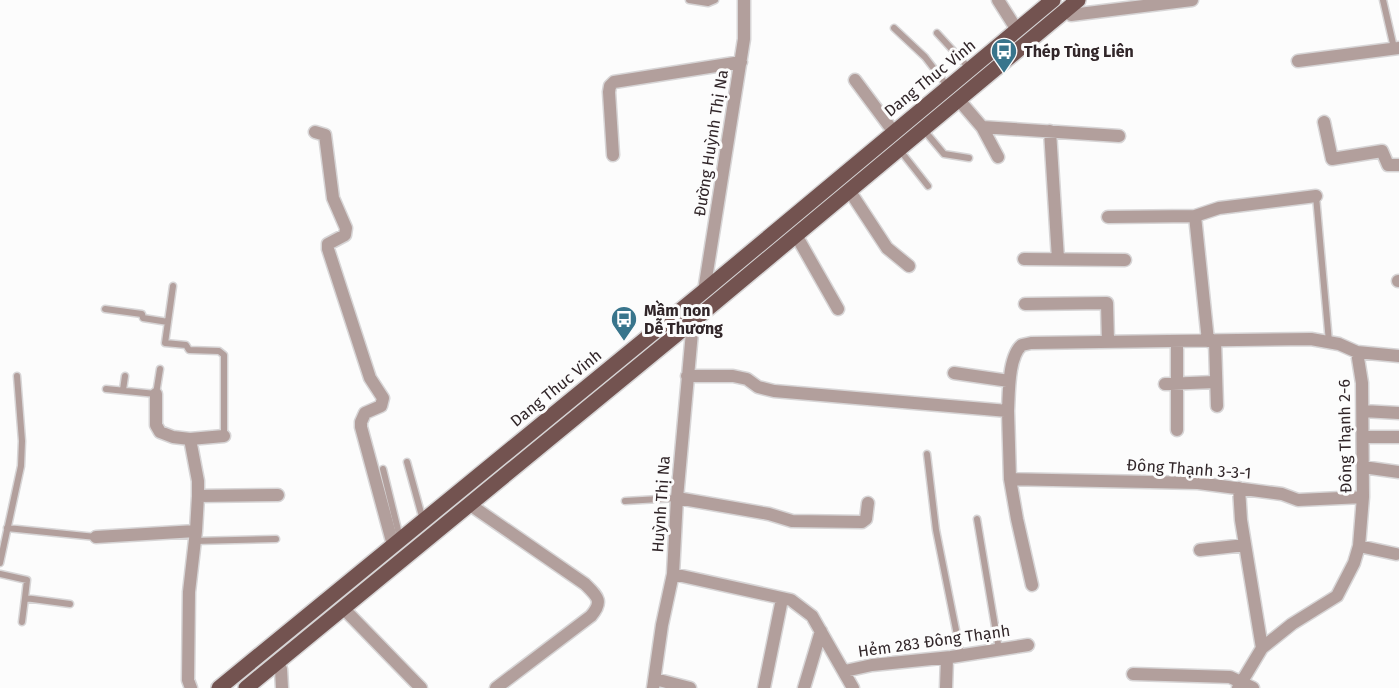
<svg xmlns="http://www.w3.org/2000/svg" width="1399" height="688" viewBox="0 0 1399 688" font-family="'Fira Sans',sans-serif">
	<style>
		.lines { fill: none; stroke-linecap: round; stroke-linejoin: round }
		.service-casing { stroke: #d7d5d6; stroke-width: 9 }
		.minor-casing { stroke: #d7d5d6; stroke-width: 15 }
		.primary-casing { stroke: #d7d5d6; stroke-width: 18 }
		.service { stroke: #b29f9c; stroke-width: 6 }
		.minor { stroke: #b29f9c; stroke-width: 12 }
		.primary { stroke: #735350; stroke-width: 15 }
		.labels { text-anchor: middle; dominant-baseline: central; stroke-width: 6; stroke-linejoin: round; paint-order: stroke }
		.poi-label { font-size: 16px; font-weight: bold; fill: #312629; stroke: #fcfcfc; text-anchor: start }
		.street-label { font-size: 16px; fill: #312629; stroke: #fcfcfc }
	</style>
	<rect width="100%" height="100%" fill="#fcfcfc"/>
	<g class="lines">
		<g class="service-casing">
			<path id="service" d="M689,0L708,3L715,0
				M1383,0L1394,48
				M894,28L925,57L948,87
				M937,33L969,68
				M923,129L944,154L969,158
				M899,149L928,186
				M1316,196L1329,342
				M173,286L165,343L186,345L189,350L219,351L224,355V436
				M105,309L142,314L143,318L168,322
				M106,389L156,394L160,369
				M123,390L125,376
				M927,454L936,530L961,655
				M407,462L423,520
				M383,469L400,538
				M625,501L677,498
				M977,519L999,650
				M7,528L96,537
				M194,541L276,539
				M0,563L21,466L22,441L17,376
				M0,574L27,580L25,598L70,604
				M22,622L25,598"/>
		</g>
		<g class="minor-casing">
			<path id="minor" d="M998,0L1017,30
				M1066,10L1071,15L1192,0
				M1298,61L1399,48
				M855,80L893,131
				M958,99L982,127L1119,136
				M1324,122L1332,159L1382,151L1388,165H1399
				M982,127L998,157
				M1050,131L1058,259
				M315,132L325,135L333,198L346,228L345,235L328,244V249L370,378L383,398L381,406L365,413L361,422V427L393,545
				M613,155L609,92L610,86L614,82L741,62
				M849,190L887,248L909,266
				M1108,217L1195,216
				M796,235L838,309
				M1024,259L1125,260
				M1398,281H1399
				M704,291L744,39V0
				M1025,304L1107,303L1108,342
				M1177,341V430
				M1208,341L1195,216L1219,208L1316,196
				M1215,341L1217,406
				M1357,352L1399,356
				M954,373L1009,381
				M687,376H733L747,379L758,387L774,391L1008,411L1010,479L1017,519L1032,585
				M1165,384L1215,382
				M156,394V425L160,432L173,437L190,439L198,481V496L196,531L189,592L188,680L191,688
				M1008,411C1009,394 1008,356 1022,345L1031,343L1311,339L1339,344L1357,352L1362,383L1363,497L1359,546L1354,563L1337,596L1292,624L1262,648L1238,688
				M1363,411L1399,413
				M1363,437H1399
				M190,439L224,436
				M1363,467L1399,472
				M1010,479L1198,483L1282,494L1298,500L1363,497
				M1239,488L1241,520L1262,648
				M198,496L278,495
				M677,498L769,514L792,521L862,522L866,519L868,503
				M469,504L585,584C597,596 604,601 591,616L496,688
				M96,537L196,531
				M1359,546L1396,554
				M1200,550L1245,545
				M673,574L791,600L812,616L853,688
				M343,608L421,688
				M276,663L281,669L282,688
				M845,671L872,665L951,657L1028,645
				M1133,674L1230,677L1253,688
				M655,679L690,688
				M653,688L662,625L673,574L677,498L693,321
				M764,688L782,599
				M804,688L821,631
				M946,688L947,658"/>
		</g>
		<g class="primary-casing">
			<path id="primary" d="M219,688L704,291L1053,0
				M246,688L693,321L1078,0"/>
		</g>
		<use href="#service" class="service"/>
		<use href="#minor" class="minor"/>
		<use href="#primary" class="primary"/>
	</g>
	<defs>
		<g id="bus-pin" transform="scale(1.35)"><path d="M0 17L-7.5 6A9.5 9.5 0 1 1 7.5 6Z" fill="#39758c" stroke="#fcfcfc"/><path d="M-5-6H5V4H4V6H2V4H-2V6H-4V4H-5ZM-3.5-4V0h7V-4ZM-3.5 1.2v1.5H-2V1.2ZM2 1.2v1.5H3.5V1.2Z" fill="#fff"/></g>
	</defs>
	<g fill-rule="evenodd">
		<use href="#bus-pin" x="1004" y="51"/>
		<use href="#bus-pin" x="624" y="319"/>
	</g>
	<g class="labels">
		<g class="poi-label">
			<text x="1024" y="51">Thép Tùng Liên</text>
			<text x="644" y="310">Mầm non<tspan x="644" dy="18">Dễ Thương</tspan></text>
		</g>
		<g class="street-label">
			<text transform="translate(930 78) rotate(-39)">Dang Thuc Vinh</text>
			<text transform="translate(711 143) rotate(-81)">Đường Huỳnh Thị Na</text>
			<text transform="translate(556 388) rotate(-39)">Dang Thuc Vinh</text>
			<text transform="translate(1345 436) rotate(-91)">Đông Thạnh 2-6</text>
			<text transform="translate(1189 469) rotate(4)">Đông Thạnh 3-3-1</text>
			<text transform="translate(661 504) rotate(-86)">Huỳnh Thị Na</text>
			<text transform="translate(934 641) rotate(-8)">Hẻm 283 Đông Thạnh</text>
		</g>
	</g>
</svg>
